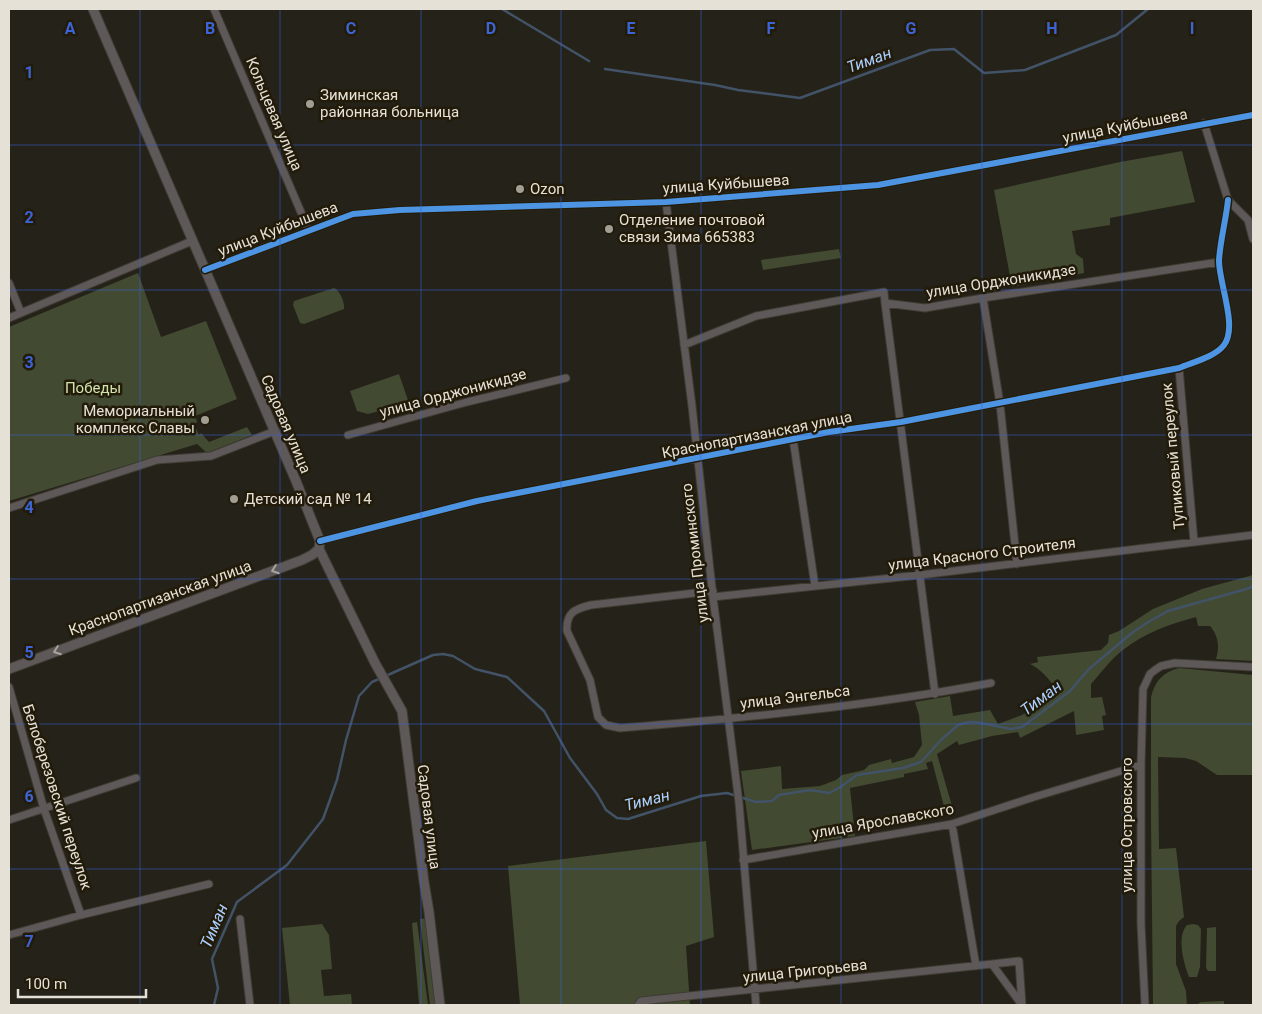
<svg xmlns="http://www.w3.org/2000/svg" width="1262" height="1014" viewBox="0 0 1262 1014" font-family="Roboto,sans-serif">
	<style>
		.green { fill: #424a31 }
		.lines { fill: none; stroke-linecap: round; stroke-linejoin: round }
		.stream { stroke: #425368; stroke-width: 2.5 }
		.minor-casing { stroke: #3f3c34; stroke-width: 9 }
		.tertiary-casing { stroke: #3f3c34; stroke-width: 11 }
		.minor { stroke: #5e5858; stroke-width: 7 }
		.tertiary { stroke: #5e5858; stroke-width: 9 }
		.cycleway-casing { stroke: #221b0a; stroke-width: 9 }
		.cycleway { stroke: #4d94e3; stroke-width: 6 }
		.oneway { stroke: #a9a39d }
		.grid { fill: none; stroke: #3b64d8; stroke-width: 1; stroke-opacity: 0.55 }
		.poi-dot { fill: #a29e94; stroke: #221b0a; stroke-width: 2 }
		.labels { text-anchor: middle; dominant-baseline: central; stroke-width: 5; stroke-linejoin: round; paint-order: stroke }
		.poi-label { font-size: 15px; fill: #e6e1d6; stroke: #221b0a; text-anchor: start }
		.street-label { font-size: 15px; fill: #e6e1d6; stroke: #221b0a }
		.park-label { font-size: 15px; fill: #d0e3ab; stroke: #221b0a }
		.water-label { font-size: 16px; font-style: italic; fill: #abcffe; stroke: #221b0a }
		.grid-label { font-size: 16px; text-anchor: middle; font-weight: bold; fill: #3b64d8; stroke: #221b0a; stroke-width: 5; stroke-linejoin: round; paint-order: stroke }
	</style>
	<rect width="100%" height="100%" fill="#252219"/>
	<path class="green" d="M1182,151L1195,202L1110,218V225L1072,231L1076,254L1083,259L1084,273L1012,287L994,190L1120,162Z
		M839,249L841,258L763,270L761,260Z
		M138,273L161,337L206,321L237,399L195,416L197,422L194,424L199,435L201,433L209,442L247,427L252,435L207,453L197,444L9,501V327Z
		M334,288C340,290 345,303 344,309L304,324L300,323L293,305L294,301Z
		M399,374L409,403L368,414L357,411L350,391Z
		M1253,575V661L1216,659C1220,647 1218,635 1210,626H1198L1196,617C1170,624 1144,633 1123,650C1111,659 1101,673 1091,684V698L1102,697L1106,715L1102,716L1104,730L1076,735L1074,711L1020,738L1018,732L992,736L959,745L957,741L937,754L954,813L946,814L932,761L926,763L928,769L904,774V777L850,788L855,836L752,850L741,771L781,766L782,789L820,786L836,780L842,775L864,770L869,765L891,759L892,763L914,757L922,745L919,715L915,702L950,696L953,716L990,710L998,724L1022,715L1055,694C1055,682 1040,669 1030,664L1038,662L1037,657L1101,650L1108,643L1109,635L1119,631L1153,609L1202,589Z
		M1179,668L1253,675V775H1217L1196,761L1185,758L1158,757L1159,849L1176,848L1184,917L1179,921L1176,926V964L1186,991L1187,1005H1153L1151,821V697C1155,681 1163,672 1179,668Z
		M706,841L714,937L686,946L690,1005H520L508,866Z
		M428,918L437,1005H430L420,919Z
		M417,922L428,1005L419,1004L412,923Z
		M322,924L329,935L332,969L321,970L324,996L351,994L352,1005H290L282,928Z
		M1193,924L1198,925L1201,929L1200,967L1197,977H1189C1184,964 1176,937 1187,925Z
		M1216,927V971H1208L1206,968L1207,928Z
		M1224,1001V1005H1196L1201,1002Z"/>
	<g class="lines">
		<path class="stream" d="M502,9L589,61
			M605,69L715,85L738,90L800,98L930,50L954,49L984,73L1025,70L1116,35L1148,9
			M214,1005L218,988L212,959L237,902L287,865L323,819L337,780L346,740L359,696L372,682L433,655L443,654L453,656L475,669L507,677L544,711L570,758L597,794L606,810L617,818L628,819L701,796L727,793L756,802L772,801L779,795L810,790L829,793L839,788L857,775L903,768L921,762L941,740L958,725L968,722H976L1011,729L1022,727L1070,691L1089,669L1133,632L1150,621L1168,611L1250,588L1253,585"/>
		<g class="minor-casing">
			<path id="minor" d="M214,9L309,231
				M1204,123L1228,200L1248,220L1253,239
				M666,202L692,406L713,597L739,803L756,1005
				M205,270L353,214L400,210L666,202L878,185L1253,115
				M9,283L21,313
				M983,298L1000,404L1017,564
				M885,303L935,694
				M9,318L192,241
				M684,345L756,316L884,292L885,303L925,308L983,298L1219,262
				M1179,368L1194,542
				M348,435L467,402L566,378
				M793,439L815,586
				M9,508L157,460L211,456L275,431
				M320,541L477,501L829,432L901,422L1179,368C1193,362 1215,357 1224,345C1238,327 1219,283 1219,261C1220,241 1226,220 1228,200
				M713,591L591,605C574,609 566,613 567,631L590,680L598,717L606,725L620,728C744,718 869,706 991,683
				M713,597L920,575L1253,535
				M9,687L44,809L81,915
				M9,820L136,778
				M952,824L976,966
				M743,860L952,824L1034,797L1141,765
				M240,919L250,1005
				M9,935L81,915L209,884
				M992,964L1019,961L1022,1005
				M638,1005L641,1001L992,964L1022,1005
				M1145,1005L1141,924V765L1143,689L1150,674L1155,670L1161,666L1175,663L1253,667"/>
		</g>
		<g class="tertiary-casing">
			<path id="tertiary" d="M93,9L296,481L320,541L319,549L375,663L402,711L424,882L429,912L440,1005
				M9,669L302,560L312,555L319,549"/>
		</g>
		<use href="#minor" class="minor"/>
		<use href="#tertiary" class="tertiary"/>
		<g class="cycleway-casing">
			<path id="cycleway" d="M205,270L353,214L400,210L666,202L878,185L1253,115
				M320,541L477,501L829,432L901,422L1179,368C1193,362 1215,357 1224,345C1238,327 1219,283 1219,261C1220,241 1226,220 1228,200"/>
		</g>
		<use href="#cycleway" class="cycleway"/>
	</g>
	<defs><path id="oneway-chevron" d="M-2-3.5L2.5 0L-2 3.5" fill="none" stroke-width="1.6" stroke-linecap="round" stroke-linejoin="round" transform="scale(1.25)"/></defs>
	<g class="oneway">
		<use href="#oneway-chevron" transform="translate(275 570) rotate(160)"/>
		<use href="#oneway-chevron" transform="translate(57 651) rotate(160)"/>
	</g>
	<path class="grid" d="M140,9V1005M280,9V1005M421,9V1005M561,9V1005M701,9V1005M841,9V1005M982,9V1005M1122,9V1005M9,145H1253M9,290H1253M9,435H1253M9,579H1253M9,724H1253M9,869H1253"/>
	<g class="poi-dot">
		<circle cx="310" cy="104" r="5"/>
		<circle cx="520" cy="189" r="5"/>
		<circle cx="609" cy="229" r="5"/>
		<circle cx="205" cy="420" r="5"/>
		<circle cx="234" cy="499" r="5"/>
	</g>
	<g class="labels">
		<g class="poi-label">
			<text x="320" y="95">Зиминская<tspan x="320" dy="17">районная больница</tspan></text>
			<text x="530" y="189">Ozon</text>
			<text x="619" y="220">Отделение почтовой<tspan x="619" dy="17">связи Зима 665383</tspan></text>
			<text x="195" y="411" text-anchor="end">Мемориальный<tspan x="195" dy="17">комплекс Славы</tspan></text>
			<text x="244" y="499">Детский сад № 14</text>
		</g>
		<g class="street-label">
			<text transform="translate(274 114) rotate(67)">Кольцевая улица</text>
			<text transform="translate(1125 126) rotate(-11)">улица Куйбышева</text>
			<text transform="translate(726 184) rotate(-4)">улица Куйбышева</text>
			<text transform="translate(278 229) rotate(-21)">улица Куйбышева</text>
			<text transform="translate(1001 281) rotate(-9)">улица Орджоникидзе</text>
			<text transform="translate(453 393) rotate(-15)">улица Орджоникидзе</text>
			<text transform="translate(286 424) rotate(67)">Садовая улица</text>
			<text transform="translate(757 435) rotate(-11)">Краснопартизанская улица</text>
			<text transform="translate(1173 456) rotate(-95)">Тупиковый переулок</text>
			<text transform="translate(695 553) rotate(-97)">улица Проминского</text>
			<text transform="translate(982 554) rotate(-7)">улица Красного Строителя</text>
			<text transform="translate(160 598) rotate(-20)">Краснопартизанская улица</text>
			<text transform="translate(795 697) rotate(-7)">улица Энгельса</text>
			<text transform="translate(57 797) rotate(72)">Белоберезовский переулок</text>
			<text transform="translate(429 817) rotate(83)">Садовая улица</text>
			<text transform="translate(883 821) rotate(-10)">улица Ярославского</text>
			<text transform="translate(1127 825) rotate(-90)">улица Островского</text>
			<text transform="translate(805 971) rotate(-6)">улица Григорьева</text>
		</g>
		<g class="park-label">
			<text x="93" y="388">Победы</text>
		</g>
		<g class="water-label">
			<text transform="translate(869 60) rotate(-20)">Тиман</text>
			<text transform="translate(1041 698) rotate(-37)">Тиман</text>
			<text transform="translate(647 800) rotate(-14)">Тиман</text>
			<text transform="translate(214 926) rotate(-67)">Тиман</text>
		</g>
	</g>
	<g class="grid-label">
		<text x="70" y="34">A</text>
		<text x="210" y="34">B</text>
		<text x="351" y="34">C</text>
		<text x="491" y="34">D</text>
		<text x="631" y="34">E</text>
		<text x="771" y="34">F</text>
		<text x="911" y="34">G</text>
		<text x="1052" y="34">H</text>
		<text x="1192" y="34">I</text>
		<text x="29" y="78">1</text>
		<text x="29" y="223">2</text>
		<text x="29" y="368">3</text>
		<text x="29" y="513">4</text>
		<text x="29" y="658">5</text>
		<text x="29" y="802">6</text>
		<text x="29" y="947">7</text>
	</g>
	<rect width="1262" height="1014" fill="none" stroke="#e6e1d6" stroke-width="20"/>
	<path d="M18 989v8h128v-8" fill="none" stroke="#e6e1d6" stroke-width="2.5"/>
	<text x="25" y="989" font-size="15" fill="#e6e1d6" stroke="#221b0a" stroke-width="4" paint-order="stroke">100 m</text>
</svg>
